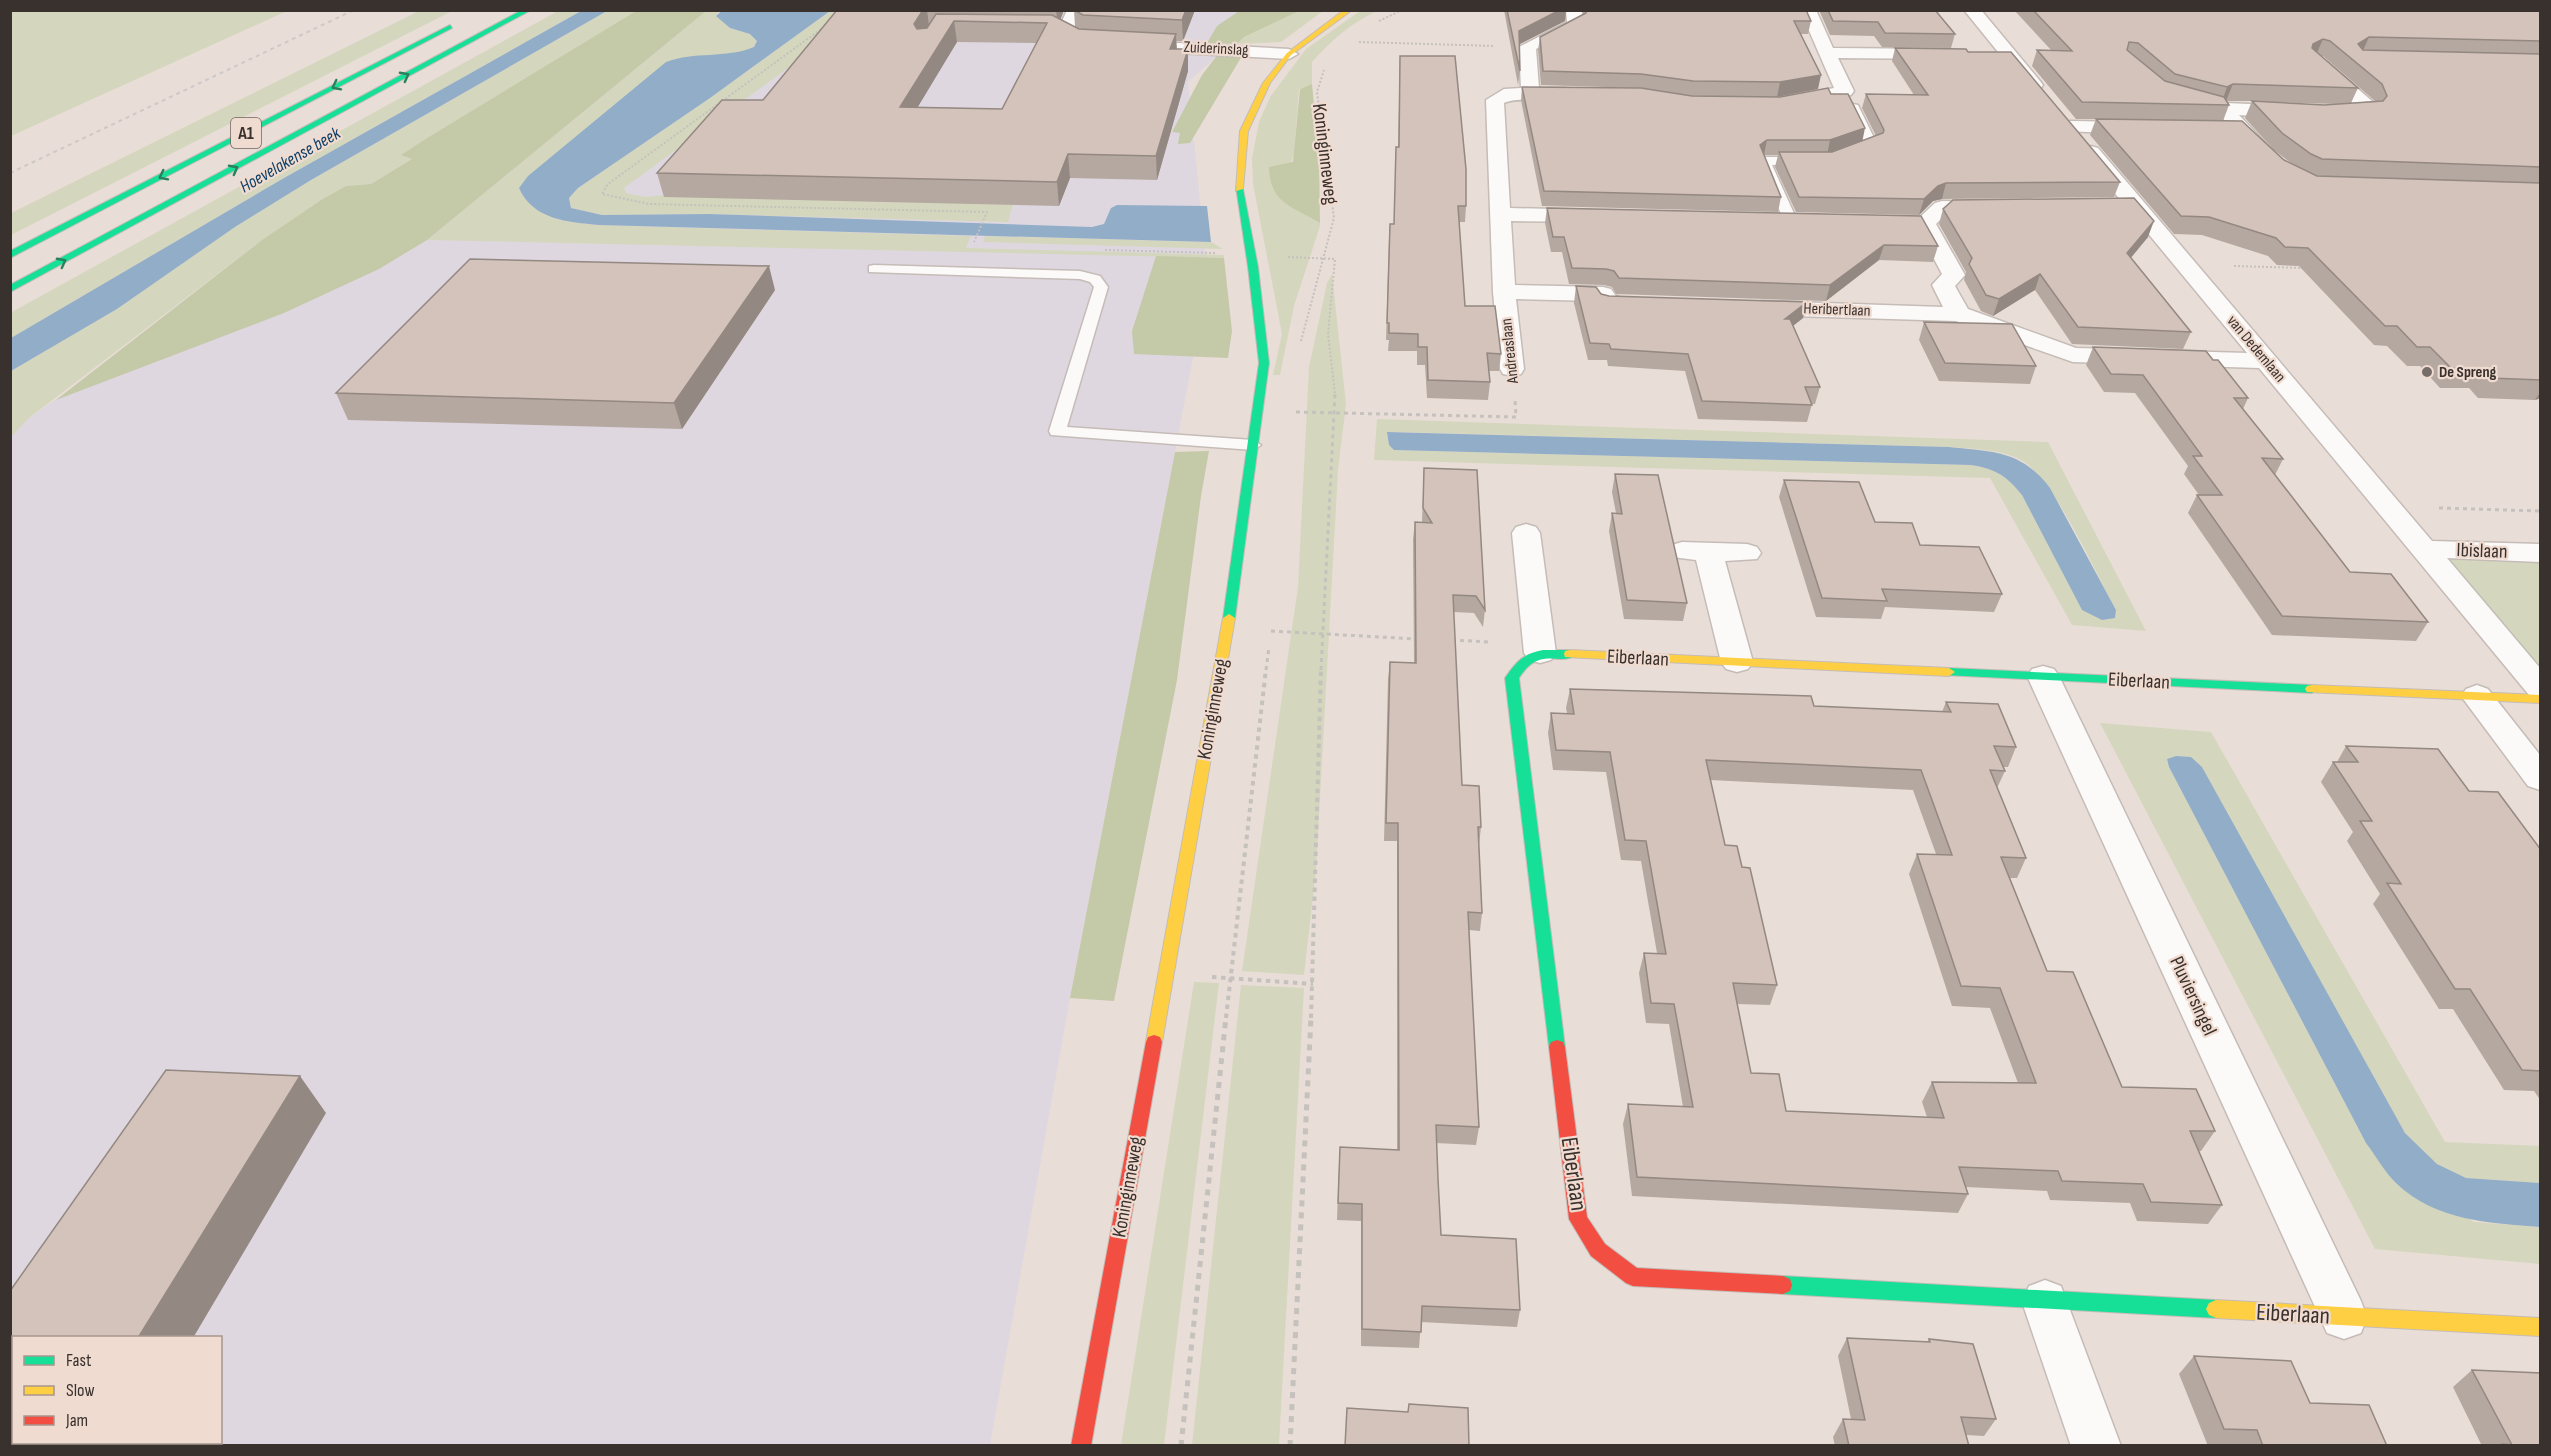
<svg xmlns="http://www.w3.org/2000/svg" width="2551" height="1456" viewBox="0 0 2551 1456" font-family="'Sofia Sans Condensed',sans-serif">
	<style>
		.industrial { fill: #dfd7e0; fill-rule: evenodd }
		.green { fill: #d4d7bd; fill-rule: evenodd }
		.forest { fill: #c4c9a8 }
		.water { fill: #92adc8 }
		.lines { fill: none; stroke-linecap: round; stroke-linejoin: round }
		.lane-casing { stroke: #c5bcb7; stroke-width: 3 }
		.street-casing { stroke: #c5bcb7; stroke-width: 3 }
		.fast-casing { stroke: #c5bcb7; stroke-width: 2 }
		.slow-casing { stroke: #c5bcb7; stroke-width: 2 }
		.jam-casing { stroke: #c5bcb7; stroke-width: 2 }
		.path-far3 { stroke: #c5c1bd; stroke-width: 2; stroke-dasharray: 2 2; stroke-linecap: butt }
		.path-far2 { stroke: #c5c1bd; stroke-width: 3; stroke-dasharray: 4 4; stroke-linecap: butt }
		.path-far1 { stroke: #c5c1bd; stroke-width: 4; stroke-dasharray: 4.5 4.5; stroke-linecap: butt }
		.path { stroke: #c5c1bd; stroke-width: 5; stroke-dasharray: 6 6; stroke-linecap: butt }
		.lane { fill: #fcfaf9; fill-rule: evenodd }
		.street { fill: #fcfaf9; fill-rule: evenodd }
		.fast { fill: #16e098; fill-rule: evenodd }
		.slow { fill: #ffcf43; fill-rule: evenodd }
		.jam { fill: #f24e42; fill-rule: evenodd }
		.rail { stroke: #ccc9c8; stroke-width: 2; stroke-dasharray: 4 4; stroke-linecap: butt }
		.wall { fill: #b5a8a0; fill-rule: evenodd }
		.shaded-wall { fill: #948882 }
		.building { fill: #d3c3ba; stroke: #948882; stroke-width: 1.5; fill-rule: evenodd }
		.oneway { stroke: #29805d }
		.poi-dot { fill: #776d68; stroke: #f0dbd0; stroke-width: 2 }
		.labels { text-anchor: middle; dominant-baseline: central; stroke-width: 4.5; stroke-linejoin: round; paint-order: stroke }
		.far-street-label { font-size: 16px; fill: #39312d; stroke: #f0dbd0 }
		.far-poi-label { font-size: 16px; font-weight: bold; fill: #39312d; stroke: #f0dbd0; text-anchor: start }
		.shield { fill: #f0dbd0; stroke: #70645e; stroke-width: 1.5 }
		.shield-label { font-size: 18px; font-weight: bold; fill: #39312d }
		.far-water-label { font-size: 18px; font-style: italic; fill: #0c3f67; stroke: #f0dbd0 }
		.street-label { font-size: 20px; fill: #39312d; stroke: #f0dbd0 }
		.near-street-label { font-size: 24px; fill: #39312d; stroke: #f0dbd0 }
	</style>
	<rect width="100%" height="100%" fill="#e9ddd7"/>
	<path class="industrial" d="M646,11H1280L1255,23L1188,82L1208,280L1070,998L990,1445L11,1446L10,437L29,418L306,227ZM14,1338H220V1442H14Z"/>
	<path class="green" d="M11,10H287V11L11,136Z
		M723,10L716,15L730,28L750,34L757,41L754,47L742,52L711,56L519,188C533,220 568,222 599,225L971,236L966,248L1224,255V258L427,240L706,11Z
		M867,10L624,188L626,193L645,197L675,194L1014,201L1008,222L709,214L602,215L571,208L569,198L578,188L710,98L830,11Z
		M419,11H452L11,235V213Z
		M558,11H581L284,178L11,338L10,313Z
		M607,11H638L427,138L402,155L412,159L371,184L346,186L321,200L262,240L29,418L11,437V371L117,309L235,227L311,180Z
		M1299,11H1323L1281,42L1237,44L1244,37Z
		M1360,11H1377C1351,23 1332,40 1312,62V84L1299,89L1294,153L1281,200L1320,223V226L1294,306L1280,375H1273L1282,334L1253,184L1252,158L1259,122L1270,97L1306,49Z
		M985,236L1211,242L1223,249L983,242Z
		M1332,274L1346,404L1338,470L1316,870L1304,975L1242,971L1298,587L1309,367L1327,283Z
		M1377,419L2048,442L2146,631L2072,625L1990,478L1374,460ZM1396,432L1949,447C1972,449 2001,449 2021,460C2053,476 2097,576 2116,610L2115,618L2082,610L2022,495C2006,475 1995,469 1971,465L1394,450L1389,445L1387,433Z
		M2434,553L2540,556V683L2437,560Z
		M2100,723L2211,732L2445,1142L2540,1146V1183L2466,1178L2437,1164L2405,1133L2202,767C2191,757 2182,754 2167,759L2169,767L2366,1143L2474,1222L2540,1227V1264L2375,1249Z
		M1194,982L1219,983L1164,1445H1121Z
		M1241,985L1304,988L1279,1445H1192Z"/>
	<path class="forest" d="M638,10L706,11L427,240L379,269L284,313L56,400L262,240L321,200L346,186L371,184L412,159L401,155L427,138Z
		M1239,11L1299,10V11L1244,37L1237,44L1207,43L1217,26Z
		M1219,53L1242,56L1190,143L1178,144L1180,133L1172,132L1202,75Z
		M1312,84L1319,158L1320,223C1292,206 1270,204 1269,167L1293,162L1300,89Z
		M1156,256L1224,258L1232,331L1228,358L1134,354L1132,331Z
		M1209,451L1201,496L1177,680L1114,1001L1070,998L1175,452Z"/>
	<path class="water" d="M723,10L830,11L710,98L578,188L569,198L571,208L602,215L709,214L1092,227L1104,224L1111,208L1117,205L1207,206L1211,242L599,225C568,222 533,220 519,188L528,176L666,62C695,51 725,59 754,47L757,41L750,34L730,28L716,16Z
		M581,11H607L311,180L235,227L117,309L11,371V338L284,178Z
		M1387,432L1949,447C1994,452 2021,450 2050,488L2116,610L2115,618L2102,620L2082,610L2022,495C2006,475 1995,469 1971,465L1394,450L1389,445Z
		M2176,756L2191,757L2202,767L2405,1133L2437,1164L2466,1178L2540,1183V1227C2490,1223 2436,1221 2397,1184C2385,1173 2376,1156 2366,1143L2169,767L2167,759Z"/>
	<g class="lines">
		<g class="lane-casing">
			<path id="lane" d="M1848,103L1858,105L1878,146L1876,149L1854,156L1848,152L1865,144L1846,105Z
				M1806,157L1812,161L1810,164L1772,165L1797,220L1790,224L1785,223L1758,161L1764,157Z
				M874,265L1080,271L1100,276L1108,287L1067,427L1253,440L1261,445L1253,450L1051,435L1049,431L1094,287L1090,282L1080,279L869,272V266Z"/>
		</g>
		<g class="street-casing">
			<path id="street" d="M1067,10H1083L1072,33L1084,38L1289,49L1298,54L1289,59L1081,48L1056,35Z
				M1566,10H1582L1583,24L1536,49L1539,88H1566L1575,93C1566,105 1521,95 1504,103L1510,208L1591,210L1598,212L1601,216L1598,220L1591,222L1511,221L1515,285L1603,287L1611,289L1616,296L1622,298L1625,303L1622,308H1599L1595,301L1516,299L1524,369L1521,374L1512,376L1503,374L1500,369L1493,292L1486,100L1504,89L1521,88L1519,47L1567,22Z
				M1800,10H1816L1833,48L1939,49L1948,54L1939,59L1838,58L1854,91L1851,95L1788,107L1782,106L1779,102L1782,98L1834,88Z
				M1964,10H1981L2040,81L2043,85L2040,89H2028Z
				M2321,61L2327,62L2373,102L2377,111C2368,124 2260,116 2239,115L2275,153L2272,157H2258L2233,134L2217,109L2226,103L2316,107L2356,106L2315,70L2312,66L2315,62Z
				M2070,121L2136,122L2145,128L2136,134L2063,131L2061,127Z
				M2091,146L2098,148L2432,541L2540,544V562L2447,558L2540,668V698L2529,695L2259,368L2073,362L1956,321L1762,315L1754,313L1750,308L1754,303L1762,301L1943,307L1932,285L1942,274L1918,229L1872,226L1868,222L1872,218L1920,217L1935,203L1942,201L1990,202L1997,204L2000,208L1997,212L1947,213L1936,224L1965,275L1955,286L1968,309L2076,348L2247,353L2084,156L2081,152Z
				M1526,524L1536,527L1540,533L1556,653L1551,660L1540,663L1529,660L1524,653L1512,533L1516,527Z
				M1682,542L1747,544L1757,547L1761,553L1757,559L1725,561L1753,662L1748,669L1737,672L1726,669L1721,662L1696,560L1672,557L1668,551L1672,545Z
				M2043,666L2054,669L2059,676L2361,1301L2367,1317L2361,1333L2344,1339L2327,1333L2027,676L2032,669Z
				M2477,685L2488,689L2540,755V790L2528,786L2461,696L2466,689Z
				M2045,1280L2061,1286L2121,1446H2071L2022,1302L2029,1286Z"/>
		</g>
		<g class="fast-casing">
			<path id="fast" d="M522,10H531L10,292V285Z
				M450,25L452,28L10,258V251Z
				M1236,187L1243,189L1258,267L1269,363L1235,618L1229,622L1223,618L1259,363L1248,267Z
				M1543,650H1570L1576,654C1562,668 1540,644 1519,678L1565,1047L1563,1052L1557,1054L1551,1052L1549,1047L1505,678C1516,662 1524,653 1543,650Z
				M1949,668L2312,685L2319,689L2312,693L1944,675L1943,672Z
				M1783,1276L2216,1300L2223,1303L2226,1309L2223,1315L2216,1318L1783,1294L1776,1291L1774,1285L1776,1279Z"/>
		</g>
		<g class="slow-casing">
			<path id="slow" d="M1344,10H1352L1291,55L1270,83L1248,131L1243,189L1236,191L1240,131L1263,83L1287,53Z
				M1229,614L1235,618L1162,1042L1160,1047L1154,1049L1148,1047L1146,1042L1223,618Z
				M1570,650L1949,668L1955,672L1949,676L1565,657L1564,654L1565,651Z
				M2312,685L2540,695V703L2307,692L2305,689L2307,686Z
				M2216,1300L2540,1318V1336L2216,1318L2209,1315L2206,1309L2209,1303Z"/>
		</g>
		<g class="jam-casing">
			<path id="jam" d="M1154,1035L1160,1037L1162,1042L1091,1446H1071L1146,1042L1148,1037Z
				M1557,1040L1563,1042L1565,1047L1587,1217L1605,1244L1637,1268L1783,1276L1790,1279L1792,1285L1790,1291L1783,1294L1633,1286L1626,1283L1591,1256L1569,1219L1549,1047L1551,1042Z"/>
		</g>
		<path class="path-far3" d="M1379,21L1402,10
			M824,27L608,184L602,194L649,204L987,212L974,242
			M1359,42L1495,46
			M1105,250L1215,253
			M1288,257L1335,259L1328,334L1335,394
			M2234,266L2304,268
			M1301,341L1334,218L1317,92L1324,70"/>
		<path class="path-far2" d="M1296,412L1516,417L1515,399
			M2439,508L2540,511
			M1271,631L1417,639
			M1452,640L1489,642
			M1266,670L1269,647
			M1321,670L1335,393"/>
		<path class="path-far1" d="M1212,977L1313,984
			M1226,1018L1266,669
			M1311,1018L1321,669"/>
		<path class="path" d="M1181,1446L1226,1017
			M1290,1446L1311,1017"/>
		<use href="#lane" class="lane"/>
		<use href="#street" class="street"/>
		<use href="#fast" class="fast"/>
		<use href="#slow" class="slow"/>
		<use href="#jam" class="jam"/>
		<path class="rail" d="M10,173L354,10"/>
	</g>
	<path class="wall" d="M837,10H1064L1060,19L1075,27L1074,10H1195L1183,41H1176L1177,49L1188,71L1157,180L1070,178L1059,206L664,197L657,173L763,100ZM957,42L1036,43L1002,109L917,107Z
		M1504,10H1566L1565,21L1519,44L1520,71L1518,85Z
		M1582,10H1806L1811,21L1808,34H1801L1818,89L1777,97L1690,96L1639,88L1541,85L1538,50L1540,37L1583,14Z
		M1819,10H1935L1955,34L1951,48L1882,47L1874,36L1830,35Z
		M2014,10H2541V398L2535,400L2478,398L2469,388H2440L2420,366H2407L2387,346L2374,345L2299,266L2277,265L2268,256L2202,235L2174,234L2090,135L2096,119H2076L2032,66L2037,50L2052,51ZM2321,56H2323L2375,101L2351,103L2358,88ZM2227,101H2252L2245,118L2274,150L2295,166L2284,160L2223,121L2229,105ZM2269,102L2298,103L2339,104L2324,105Z
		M1895,48L1968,52L2120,182L2114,197L1942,199L1933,201L1919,215L1796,212L1775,167L1778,155H1764L1781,197L1778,212L1542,206L1521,100L1522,87L1692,96L1780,97L1831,94L1862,141L1876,136L1862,108L1866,94L1914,95L1892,61Z
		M1400,56L1466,206L1465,222H1459L1465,306L1501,354L1499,371H1489L1490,382L1488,400L1427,398L1425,365H1417V351H1388L1389,340H1386L1389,240L1394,224L1398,147Z
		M1547,208L1938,246L1933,262L1879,260L1826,301L1616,294L1612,287L1604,285L1569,284L1562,252H1551L1545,223Z
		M1943,209L2148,237L2130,258L2191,332L2183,349L2072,344L2035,290L1993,316L1981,311L1964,280L1966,272L1939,224Z
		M1576,286L1609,296L1807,302L1803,318L1793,326L1820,387L1815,404H1812L1807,422L1698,419L1685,371L1608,366L1607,360H1588L1574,303Z
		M775,290L682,429L348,420L336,393Z
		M1924,322L2036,366L2030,384L1939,381L1919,340Z
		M2093,347L2213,360L2248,398L2243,409L2283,459L2275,475L2350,572L2428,622L2416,641L2272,635L2188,513L2197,495H2199L2184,474L2188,466L2135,393L2104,392L2086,365Z
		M1424,468L1485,610L1483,627L1474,613L1453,612L1462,785L1481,827L1479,845L1482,913L1480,931L1469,930L1479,1127L1476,1145L1436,1143L1438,1179L1441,1235L1520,1310L1517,1327L1421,1322L1419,1348L1361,1346V1221L1337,1220L1339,1165L1397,1150V841H1384L1388,679L1390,662L1414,663L1413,539L1415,522H1422Z
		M1615,474L1687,603L1683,621L1624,619L1609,531L1612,513H1616L1612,492Z
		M1784,480L1875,522L1920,545L2002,594L1994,612L1885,607L1881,619L1816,617L1779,497Z
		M1570,689L1814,706L1942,712L1946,702L2016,747L2008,767H2003L2005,771L1997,788L2026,858L2017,878H2010L2047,971L2122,1087L2215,1131L2201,1151H2199L2222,1205L2208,1224L2137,1221L2130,1203L2050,1200L2047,1191L1966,1187L1968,1194L1958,1213L1632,1196L1623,1124L1628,1104L1683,1107L1669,1024L1646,1023L1639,973L1644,953H1657L1641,861L1621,860L1606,772L1553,770L1548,733L1551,713H1567L1566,708ZM1710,780L1913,790L1936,854H1917L1909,874L1952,1006L1990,1008L2018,1083L1932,1082L1922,1102L1927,1117L1786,1111L1751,1073L1737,1004L1770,1005L1777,985L1742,867L1725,845Z
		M2346,746L2469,791L2541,850V1101L2534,1091L2504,1090L2453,1009H2439L2373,904L2380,894L2347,841L2353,832L2321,782L2333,762H2337Z
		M1847,1338L1927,1342L1929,1339L1996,1419L1984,1436L1966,1435L1969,1446H1835L1833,1437L1843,1419H1851L1838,1356Z
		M2194,1356L2310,1403L2387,1446H2208L2179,1374Z
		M2472,1370L2541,1446H2482L2453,1387Z"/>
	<path class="shaded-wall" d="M923,10H927L929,26L917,45L914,24Z
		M1056,10H1064L1058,26Z
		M1186,10H1195L1183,41L1182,20Z
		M1560,10H1566L1565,21L1518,45L1519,31Z
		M954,21L957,42L904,130L900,107Z
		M1176,34L1177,55L1170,49Z
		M2369,37L2362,53L2351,60L2358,44Z
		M2323,39L2316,55L2306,60L2313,44Z
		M1188,49V71L1157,180L1156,156Z
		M1821,75L1818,89L1777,97L1780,82Z
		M2233,84L2226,101L2221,104L2227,87Z
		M1865,128L1862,143L1827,155L1830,140Z
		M1767,140L1764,155L1760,145Z
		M1068,154L1070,178L1059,206L1057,182Z
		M1946,183L1942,199L1933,201L1919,215L1924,199L1938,186Z
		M2154,221L2148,237L2121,270L2127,253Z
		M1884,245L1879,260L1826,301L1830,285Z
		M769,266L775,290L682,429L674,403Z
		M2040,274L2035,290L1993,316L1999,299Z
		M1807,302L1803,318L1781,335L1785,319Z
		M2541,391V398L2535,400Z
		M300,1076L326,1113L193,1338H138Z
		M73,1443H130L129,1446H71Z"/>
	<path class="building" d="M837,10H923L914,24L917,29L927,28L936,14L1052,15L1079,29L1176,34L1170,49H1188L1156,156L1068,154L1057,182L657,173L722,100H763ZM954,21L1047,23L1002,109L900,107Z
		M1074,10H1186L1182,20L1083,15Z
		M1507,10H1560L1519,31L1520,71Z
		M1586,10H1806L1811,21H1794L1821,75L1780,82L1693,81L1641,74L1543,71L1540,37L1586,13Z
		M1828,10H1935L1955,34L1885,33L1878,22L1833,21Z
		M2033,10H2541V41L2369,37L2358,44L2363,50L2541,54V167L2322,159L2311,154L2282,133L2252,101L2324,105L2383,101L2387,96L2382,84L2330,41L2323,39L2313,44L2312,48L2358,88L2233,84L2227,87L2175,74L2138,43L2129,42L2127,50L2165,81L2224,97L2229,105L2082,102L2037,50L2072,51Z
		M1895,48L1966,49L1968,52H2011L2120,182L1946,183L1938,186L1924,199L1799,197L1779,152H1832L1883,133L1884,130L1866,94L1928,95Z
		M1400,56H1455L1466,169V206H1458L1465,306H1495L1501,354L1487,353L1490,382L1428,380L1427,347H1418V334L1389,333V323H1387L1390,224H1394L1396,147H1399Z
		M1522,87L1641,88L1692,96L1780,97L1828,88L1831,94H1848L1865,128L1830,140H1767L1760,145L1781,197L1544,191Z
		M2096,119L2242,121L2284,160L2317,176L2541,183V380L2490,378L2480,369L2451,368L2430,347H2417L2397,326H2385L2308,248L2285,247L2276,238L2209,217L2181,216Z
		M2134,198L2154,221L2127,253L2191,332L2078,327L2040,274L1999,299L1986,295L1969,264L1972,258L1943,209L1953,200Z
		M1547,208L1921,216L1938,246L1884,245L1830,285L1619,278L1614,271L1606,269L1572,268L1564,237H1553Z
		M470,259L769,266L674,403L336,393Z
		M1576,286L1596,287L1601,294L1609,296L1807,302L1785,319H1790L1820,387H1805L1812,405L1702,401L1688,354L1611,349L1609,344L1590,343Z
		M1924,322L2012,324L2036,366L1945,363Z
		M2093,347L2206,351L2213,360H2218L2248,398H2234L2283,459L2262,458L2350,572L2391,574L2428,622L2282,616L2197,495H2222L2193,456H2202L2143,375L2111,374Z
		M1424,468L1477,470L1485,610L1476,596L1453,595L1462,785L1479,786L1481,827H1478L1482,913L1468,912L1479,1127L1436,1125L1438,1179L1441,1235L1516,1239L1520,1310L1422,1306L1421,1332L1362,1329V1204L1338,1203L1340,1147L1399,1150L1398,823H1386L1390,662L1416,663L1415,522L1432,523L1423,508Z
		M1615,474L1658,475L1687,603L1627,600L1612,513L1622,514Z
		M1784,480L1859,482L1875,522L1912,523L1920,545L1979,547L2002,594L1882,589L1887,601L1822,598Z
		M1570,689L1811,696L1814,706L1951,712L1946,702L1998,704L2016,747L1994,746L2005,771L1990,770L2026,858L2001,857L2047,971L2073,972L2122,1087L2196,1089L2215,1131H2190L2222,1205L2151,1202L2143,1184L2062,1181L2058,1171L1959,1167L1968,1194L1637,1177L1628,1104L1693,1107L1674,1004L1651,1003L1644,953L1666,954L1646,841L1625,840L1610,752L1556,750L1551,713L1574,714ZM1706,760L1921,770L1952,855L1917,854L1961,986L2000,988L2036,1083L1932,1082L1944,1118L1786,1111L1779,1074L1751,1073L1733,983L1777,985L1750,868L1742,867L1737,846L1725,845Z
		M2346,746L2438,749L2469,791L2498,792L2541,850V1071L2522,1070L2470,989H2455L2387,883L2401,884L2360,821H2372L2333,762H2358Z
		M166,1070L300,1076L138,1338H14V1443H73L71,1446H10V1291Z
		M1847,1338L1930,1342L1929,1339L1973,1344L1996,1419L1961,1417L1969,1446H1849L1843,1419L1865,1420Z
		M2194,1356L2291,1361L2310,1403L2369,1405L2387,1446H2263L2257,1430L2224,1429Z
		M2472,1370L2541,1373V1446H2502V1444L2512,1445Z
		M1409,1404L1468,1408L1469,1446H1345L1347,1408L1408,1412Z"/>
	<defs><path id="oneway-chevron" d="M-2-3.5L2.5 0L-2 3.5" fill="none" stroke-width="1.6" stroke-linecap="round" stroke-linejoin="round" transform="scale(1.5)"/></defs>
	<g class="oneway">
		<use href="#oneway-chevron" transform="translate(405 76) rotate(-28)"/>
		<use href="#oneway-chevron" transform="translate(336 86) rotate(153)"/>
		<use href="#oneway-chevron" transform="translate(234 169) rotate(-28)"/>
		<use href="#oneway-chevron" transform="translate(163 176) rotate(153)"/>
		<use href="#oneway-chevron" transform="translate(62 262) rotate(-28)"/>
	</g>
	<circle class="poi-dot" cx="2427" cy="372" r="6"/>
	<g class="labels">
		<g class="far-street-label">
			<text transform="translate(1216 49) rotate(3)">Zuiderinslag</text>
			<text transform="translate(1837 310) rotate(2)">Heribertlaan</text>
			<text transform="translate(2256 349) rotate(50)">van Dedemlaan</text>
			<text transform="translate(1510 351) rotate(-96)">Andreaslaan</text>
		</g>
		<g class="far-poi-label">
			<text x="2439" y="372">De Spreng</text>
		</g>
		<rect class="shield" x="231" y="118" width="30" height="30" rx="4.5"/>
		<g class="shield-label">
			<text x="246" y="133">A1</text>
		</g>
		<g class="far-water-label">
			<text transform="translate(290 160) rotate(-30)">Hoevelakense beek</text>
		</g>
		<g class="street-label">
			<text transform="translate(1325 154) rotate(83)">Koninginneweg</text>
			<text transform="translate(2482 551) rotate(2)">Ibislaan</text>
			<text transform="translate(1638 658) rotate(3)">Eiberlaan</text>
			<text transform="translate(2139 681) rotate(3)">Eiberlaan</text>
			<text transform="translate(1213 709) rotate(-80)">Koninginneweg</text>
			<text transform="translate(2193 996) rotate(65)">Pluviersingel</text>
			<text transform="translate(1128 1187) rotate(-80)">Koninginneweg</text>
		</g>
		<g class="near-street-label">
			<text transform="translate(1574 1174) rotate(82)">Eiberlaan</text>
			<text transform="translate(2293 1314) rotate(3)">Eiberlaan</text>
		</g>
	</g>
	<rect width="2551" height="1456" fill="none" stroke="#39312d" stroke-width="24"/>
	<rect x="12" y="1336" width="210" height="108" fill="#f0dbd0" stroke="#a7978f" stroke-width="1.5"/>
	<rect x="24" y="1356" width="30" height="9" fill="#16e098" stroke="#a7978f" stroke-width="1.5"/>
	<text x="66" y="1366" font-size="18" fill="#39312d">Fast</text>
	<rect x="24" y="1386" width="30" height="9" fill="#ffcf43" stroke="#a7978f" stroke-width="1.5"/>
	<text x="66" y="1396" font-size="18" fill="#39312d">Slow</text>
	<rect x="24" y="1416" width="30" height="9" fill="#f24e42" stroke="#a7978f" stroke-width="1.5"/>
	<text x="66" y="1426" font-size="18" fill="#39312d">Jam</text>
</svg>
